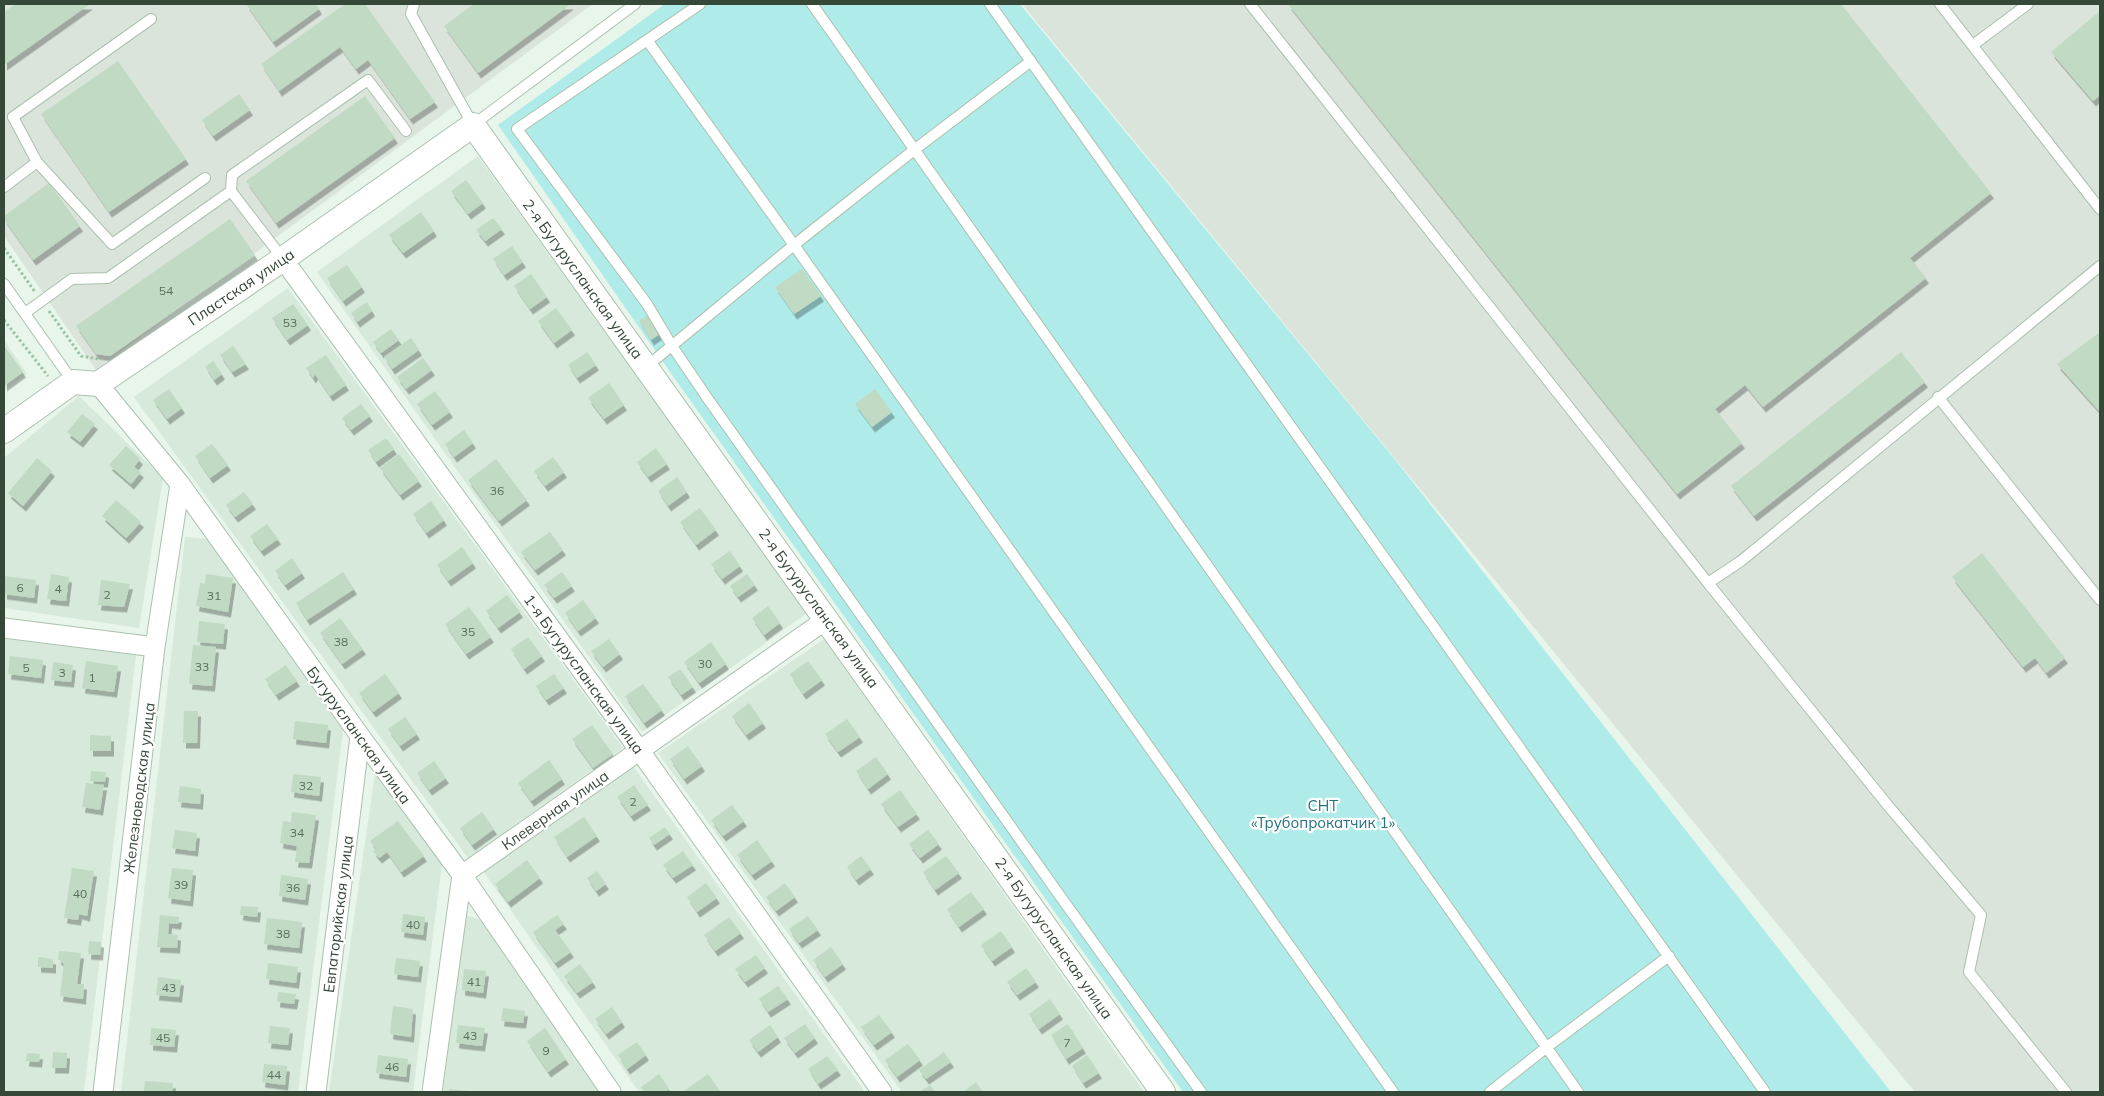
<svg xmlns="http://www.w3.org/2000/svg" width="2104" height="1096" viewBox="0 0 2104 1096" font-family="Mulish,sans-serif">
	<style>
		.residential { fill: #d6e9da }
		.industrial { fill: #dae4db }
		.green { fill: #afebe9 }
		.building { fill: #c0dac3; filter: url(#shadow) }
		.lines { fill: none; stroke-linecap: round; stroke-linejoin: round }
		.service-casing { stroke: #aac1ae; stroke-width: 12 }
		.minor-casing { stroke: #aac1ae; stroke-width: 21 }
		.tertiary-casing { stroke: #aac1ae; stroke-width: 26 }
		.path { stroke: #9ac4a1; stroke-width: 3; stroke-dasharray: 2.5 2.5; stroke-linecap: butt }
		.service { stroke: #fff; stroke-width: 10 }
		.minor { stroke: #fff; stroke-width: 19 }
		.tertiary { stroke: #fff; stroke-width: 24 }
		.labels { text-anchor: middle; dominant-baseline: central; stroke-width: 4.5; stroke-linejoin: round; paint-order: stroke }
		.number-label { font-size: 12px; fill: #586d5c }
		.street-label { font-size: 15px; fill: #364939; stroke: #fff }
		.park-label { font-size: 15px; fill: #25737f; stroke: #fff }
	</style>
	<defs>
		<filter id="shadow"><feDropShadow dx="3" dy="5.5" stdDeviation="0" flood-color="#0004"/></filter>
	</defs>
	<rect width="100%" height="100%" fill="#e8f5eb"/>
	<path class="residential" d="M478,156L807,613L642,732L317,272Z
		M288,288L623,748L468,858L134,397Z
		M4,340L27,374L4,390Z
		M79,396L163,478L139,628L4,608V458Z
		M185,537L212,539L343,730L298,1092H121Z
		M4,639L136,655L84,1092H4Z
		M824,639L1144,1092H902L658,753Z
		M633,766L865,1092H639L483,871Z
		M375,773L442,864L413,1092H329Z
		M463,914L483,921L600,1088L599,1092H443Z"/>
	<path class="industrial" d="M4,4H593L96,370L4,236Z
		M1022,4H2100V1092H1915Z"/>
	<path class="green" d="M665,4H1020L1397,462L1891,1092H1183L675,379L498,125Z"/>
	<path class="building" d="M16,4H90L4,65V12Z
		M246,4H316L319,9L273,42Z
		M345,4H365L435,102L410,119L368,60L356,69L340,47L279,91L261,64Z
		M474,4H571L478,73L444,26Z
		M1288,4H1841L1991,193L1910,258L1926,278L1763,407L1745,385L1715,409L1742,443L1677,494Z
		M2100,11V95L2093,101L2051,52Z
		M118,61L186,159L109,212L41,114Z
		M239,94L250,110L213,136L202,120Z
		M365,96L395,138L276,223L246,181Z
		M466,180L483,203L468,214L451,191Z
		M49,183L80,226L33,260L4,219V216Z
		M421,212L434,231L403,253L389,235Z
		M493,218L502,229L485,241L476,230Z
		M230,219L255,255L110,356L96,354L76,326Z
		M512,246L523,262L504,275L493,259Z
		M347,265L362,287L343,301L327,278Z
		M802,269L821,296L794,314L775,287Z
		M531,274L547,297L530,309L514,286Z
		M367,302L372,311L357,322L351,313Z
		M293,304L308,325L287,340L272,318Z
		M556,308L572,330L554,343L538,321Z
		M649,315L661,333L651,340L639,321Z
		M391,329L399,340L381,353L373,342Z
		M2100,332V412L2057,364Z
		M411,338L419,350L392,369L384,357Z
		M233,346L246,364L232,372L220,355Z
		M5,347L23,372L4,386V348Z
		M587,352L596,365L577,378L568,365Z
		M1901,352L1925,382L1754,516L1731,486Z
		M326,355L346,385L330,396L315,374L313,378L306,368Z
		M423,358L432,370L406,389L397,377Z
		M213,361L222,374L214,380L205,367Z
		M609,383L624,405L604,419L588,398Z
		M169,389L182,408L167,419L153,400Z
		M875,389L892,412L872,427L855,404Z
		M435,391L450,412L432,425L417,404Z
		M361,404L370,416L351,430L342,418Z
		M82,414L95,424L80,442L67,432Z
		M464,430L473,443L454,457L445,444Z
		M386,438L394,449L376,462L368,450Z
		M212,444L228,465L210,478L195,456Z
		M126,446L140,459L134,467L141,472L131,484L109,465Z
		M656,448L667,464L648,477L637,462Z
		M399,454L419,481L400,495L380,468Z
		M553,457L564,472L545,486L534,471Z
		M37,458L52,471L23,506L8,493Z
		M496,459L527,500L499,521L468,480Z
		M677,477L687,492L668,506L658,491Z
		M244,492L253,504L235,517L226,505Z
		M116,500L141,522L126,538L102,516Z
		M431,501L444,520L426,533L413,514Z
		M700,508L716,530L696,545L680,522Z
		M267,524L278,539L261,551L250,536Z
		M550,532L563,550L535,570L521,552Z
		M462,547L473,563L448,581L437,565Z
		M730,551L740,566L722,579L711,564Z
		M1982,553L2065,658L2046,673L2035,658L2023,667L1952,577Z
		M292,558L302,573L285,585L275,571Z
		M343,572L354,589L307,620L296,603Z
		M562,572L572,586L554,598L544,585Z
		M51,574L69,577L66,601L47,599Z
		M206,574L233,578L228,612L196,606L200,583L205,584Z
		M747,574L755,585L738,597L730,586Z
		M4,576L36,580L34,598L4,594Z
		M101,580L130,584L124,607L98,605Z
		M507,595L520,612L498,628L486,611Z
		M583,600L596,618L578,631L565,613Z
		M768,606L780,623L764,635L752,618Z
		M469,607L491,637L466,654L445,624Z
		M340,618L363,649L342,664L320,633Z
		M199,621L225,624L223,644L197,642Z
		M528,637L542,656L524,669L511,649Z
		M609,639L620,654L603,667L591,651Z
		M711,642L726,664L699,683L684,662Z
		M193,645L216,647L212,686L189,684Z
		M10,656L43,660L41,678L8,674Z
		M86,661L118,666L114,692L82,688Z
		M808,661L822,680L803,694L790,674Z
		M53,662L73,665L71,682L51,680Z
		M286,665L297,681L276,695L265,679Z
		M680,669L693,687L681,695L668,677Z
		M385,674L399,693L373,712L359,693Z
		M554,674L564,688L546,700L536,686Z
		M643,684L662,710L644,723L625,696Z
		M749,703L763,723L746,735L732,716Z
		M184,711H198L197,743H183Z
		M405,717L417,734L400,746L388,729Z
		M847,719L860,737L838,752L825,734Z
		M295,721L328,725L326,743L293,739Z
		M592,725L613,754L593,768L572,739Z
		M90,735L111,736V751H90Z
		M688,746L702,766L684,779L670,759Z
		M876,757L888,774L868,789L856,771Z
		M549,760L562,779L531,801L518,783Z
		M434,761L446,778L429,790L417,773Z
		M91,771L106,772L105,782L90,781Z
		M293,774L321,777L319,796L291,792Z
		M86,783L104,785L100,810L82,807Z
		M634,785L648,805L631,816L617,797Z
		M180,786L201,789L200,804L178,802Z
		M900,790L917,814L898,827L881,804Z
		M732,805L744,821L723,836L711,820Z
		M292,812L316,815L309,863L295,862L297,846L280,843L283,821L291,822Z
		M482,812L494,829L472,845L460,828Z
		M584,817L597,836L567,857L554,837Z
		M398,821L424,856L401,872L387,852L379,858L373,851L376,849L370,841Z
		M665,827L670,834L654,845L649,838Z
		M175,830L197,833L195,851L172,848Z
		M928,830L939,844L920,858L909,844Z
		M757,840L772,861L752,875L737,855Z
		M683,851L693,865L673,878L663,865Z
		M861,856L871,869L856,880L847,867Z
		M946,856L959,873L935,890L923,872Z
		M527,860L540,878L508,902L495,884Z
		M72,868L94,871L87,916L79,914L78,920L64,918Z
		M172,868L193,870L190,901L168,898Z
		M597,871L606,884L596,891L587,878Z
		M281,875L308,879L305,900L279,896Z
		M706,883L717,898L697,912L687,897Z
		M785,883L795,897L776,911L766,897Z
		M971,892L984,909L959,927L947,909Z
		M241,906L258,907L257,917L240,915Z
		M403,914L425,917L423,935L401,932Z
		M160,915L179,917L178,924L169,923L168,934L178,935L177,948L157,947Z
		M557,915L564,924L555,930L571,952L555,963L533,932Z
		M808,916L818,930L799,943L789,929Z
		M729,917L741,933L715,951L704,935Z
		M267,918L302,922L299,948L264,944Z
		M1001,931L1012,947L992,961L981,945Z
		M89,941L101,942L100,955L88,954Z
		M831,947L843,964L825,977L813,960Z
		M59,951L81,953L77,984H84L83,999L60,996L64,964L58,959Z
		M756,955L765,968L745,982L735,969Z
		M38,957L53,959V968L38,967Z
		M396,958L420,961L418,977L394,974Z
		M268,963L298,967L296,983L266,979Z
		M580,964L593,982L577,993L564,976Z
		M1026,968L1036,982L1017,995L1007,982Z
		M464,969L486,971L483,993L462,990Z
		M158,977L181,980L179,997L156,995Z
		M778,986L788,999L768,1012L759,999Z
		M278,992L296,994L294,1004L277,1002Z
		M1050,999L1060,1014L1039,1029L1029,1014Z
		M393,1006L413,1009L411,1037L390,1034Z
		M612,1007L622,1022L606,1034L595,1019Z
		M503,1008L525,1011L523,1023L501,1021Z
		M879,1015L892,1032L874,1045L861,1027Z
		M805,1024L815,1038L795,1053L784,1038Z
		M1068,1024L1083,1048L1066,1059L1051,1035Z
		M458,1025L485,1028L482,1046L456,1043Z
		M770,1025L778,1037L758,1052L749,1040Z
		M270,1026L290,1028L288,1045L268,1043Z
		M151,1028L176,1030L174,1047L150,1045Z
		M545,1028L566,1059L548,1072L527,1041Z
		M637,1042L646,1055L627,1069L618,1055Z
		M908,1044L920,1060L897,1077L885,1060Z
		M53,1052L67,1053L66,1068H52Z
		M944,1052L951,1062L926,1079L919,1070Z
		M27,1053L40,1054L39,1062L26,1061Z
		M378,1055L408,1059L406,1077L376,1073Z
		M1087,1055L1099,1073L1083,1083L1072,1066Z
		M827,1056L838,1070L818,1084L808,1069Z
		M264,1064L287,1066L285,1085L262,1082Z
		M659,1074L669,1089L665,1092H645L641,1087Z
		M708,1074L721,1092H685L684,1091Z
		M145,1081L173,1083L172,1092H144Z
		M976,1082L982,1091L963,1092Z
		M930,1085L935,1092H919Z
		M449,1089L469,1091V1092H449Z"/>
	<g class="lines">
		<g class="service-casing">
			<path id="service" d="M414,4L411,14L473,125L635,4
				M700,4L517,129L647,304L672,346L708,399L1060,896L1201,1092
				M812,4L1578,1092
				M990,4L1765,1092
				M1250,4L1708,583L1741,561L2100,266
				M1940,4L2100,209
				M151,19L13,117L37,162L112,244L205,178
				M647,40L794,245L1393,1092
				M1973,45L2028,4
				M4,187L37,162
				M231,191L283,259
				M4,284L73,382
				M25,313L72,279L108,278L231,191L232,175L368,80L406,131
				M646,367L794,245L914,150L1031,61
				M1938,397L2100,600
				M1708,583L1890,808L1981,915L1969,972L2066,1092
				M1490,1092L1547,1047L1669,956"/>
		</g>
		<g class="minor-casing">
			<path id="minor" d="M283,259L640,751L882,1092
				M98,384L180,484L360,736L462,875L611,1092
				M4,628L155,647
				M103,1092L155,647L180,484
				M316,1092L360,736
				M432,1092L462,875L827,619"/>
		</g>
		<g class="tertiary-casing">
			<path id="tertiary" d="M4,431L73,382L98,384L283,259L473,125L1163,1092"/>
		</g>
		<path class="path" d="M4,248L35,292
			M49,311L81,356L99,359
			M4,320L48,376"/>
		<use href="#service" class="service"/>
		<use href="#minor" class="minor"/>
		<use href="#tertiary" class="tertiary"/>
	</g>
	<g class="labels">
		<g class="number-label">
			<text x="166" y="290">54</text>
			<text x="290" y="322">53</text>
			<text x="497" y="490">36</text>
			<text x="20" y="587">6</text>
			<text x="58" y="588">4</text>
			<text x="107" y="594">2</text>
			<text x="214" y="595">31</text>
			<text x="468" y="631">35</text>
			<text x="341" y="641">38</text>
			<text x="705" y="663">30</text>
			<text x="202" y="666">33</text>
			<text x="26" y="667">5</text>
			<text x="62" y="672">3</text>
			<text x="92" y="677">1</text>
			<text x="306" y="785">32</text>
			<text x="633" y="801">2</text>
			<text x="297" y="832">34</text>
			<text x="181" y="884">39</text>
			<text x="293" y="887">36</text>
			<text x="80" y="893">40</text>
			<text x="413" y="924">40</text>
			<text x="283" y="933">38</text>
			<text x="474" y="981">41</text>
			<text x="169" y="987">43</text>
			<text x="470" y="1035">43</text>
			<text x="163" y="1037">45</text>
			<text x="1067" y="1042">7</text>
			<text x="546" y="1050">9</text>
			<text x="392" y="1066">46</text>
			<text x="274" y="1074">44</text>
		</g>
		<g class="street-label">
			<text transform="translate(583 279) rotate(54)">2-я Бугурусланская улица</text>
			<text transform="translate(241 287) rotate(-34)">Пластская улица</text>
			<text transform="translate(819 608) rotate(54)">2-я Бугурусланская улица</text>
			<text transform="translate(584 674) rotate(54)">1-я Бугурусланская улица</text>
			<text transform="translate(359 735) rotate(54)">Бугурусланская улица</text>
			<text transform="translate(139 788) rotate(-83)">Железноводская улица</text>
			<text transform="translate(555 810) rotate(-35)">Клеверная улица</text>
			<text transform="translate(338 914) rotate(-83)">Евпаторийская улица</text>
			<text transform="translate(1054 938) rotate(55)">2-я Бугурусланская улица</text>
		</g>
		<g class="park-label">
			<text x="1323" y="805">СНТ<tspan x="1323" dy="17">«Трубопрокатчик 1»</tspan></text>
		</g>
	</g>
	<rect width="2104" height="1096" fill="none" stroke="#364939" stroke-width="10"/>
</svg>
